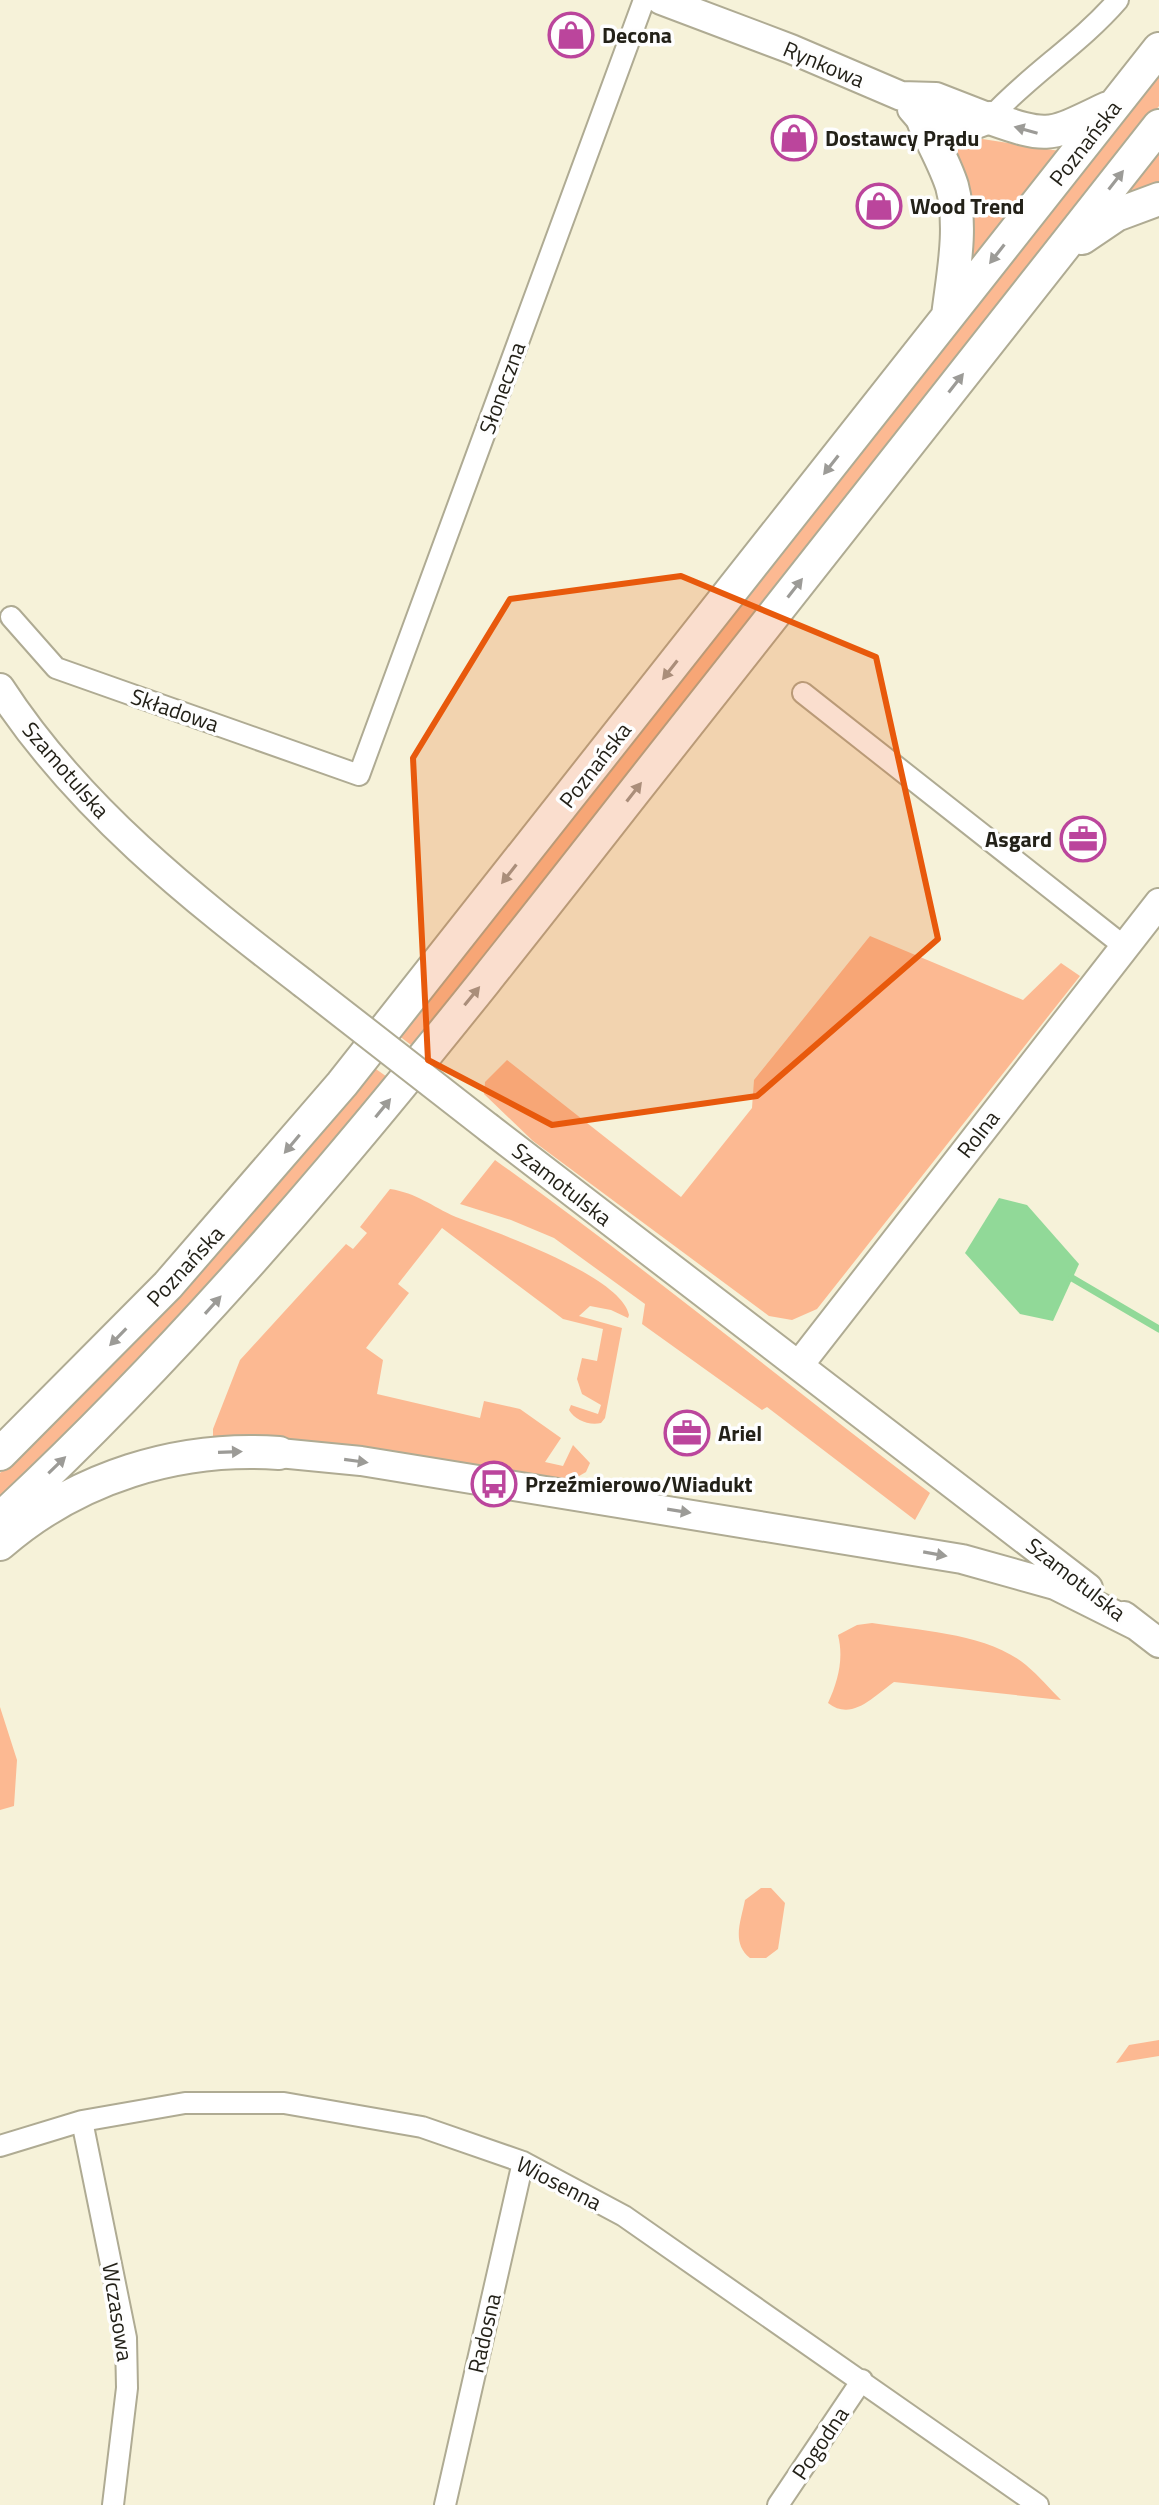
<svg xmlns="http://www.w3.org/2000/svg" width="1159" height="2505" viewBox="0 0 1159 2505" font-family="'Titillium Web',sans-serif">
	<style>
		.green { fill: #fcb992 }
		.water { fill: #91d998 }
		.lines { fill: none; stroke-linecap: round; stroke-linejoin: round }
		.stream { stroke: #91d998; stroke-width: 7 }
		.street-casing { stroke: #afab93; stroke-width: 24 }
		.secondary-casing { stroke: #afab93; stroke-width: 32 }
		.primary-casing { stroke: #afab93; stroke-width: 36 }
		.street { stroke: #fff; stroke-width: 20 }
		.secondary { stroke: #fff; stroke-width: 28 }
		.primary { stroke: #fff; stroke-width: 32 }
		.secondary-bridge-casing { stroke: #afab93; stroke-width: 32; stroke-linecap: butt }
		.secondary-bridge { stroke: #fff; stroke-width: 28 }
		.oneway { fill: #9c9b97 }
		.marked { fill: #e8590c; fill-opacity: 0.2; stroke: #e8590c; stroke-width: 6; stroke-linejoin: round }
		.labels { text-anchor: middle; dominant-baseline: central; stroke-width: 7; stroke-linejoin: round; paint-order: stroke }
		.poi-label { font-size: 22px; font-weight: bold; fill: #232118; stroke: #fefefe; text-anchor: start }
		.street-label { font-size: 22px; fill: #232118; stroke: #fefefe }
	</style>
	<rect width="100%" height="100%" fill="#f6f2d9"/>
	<path class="green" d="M1159,71V106L415,1048L398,1035Z
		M950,134L1060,151L973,260L969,191L961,161L946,138Z
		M1159,150V184L1129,193L1128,191Z
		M870,936L1023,1000L1061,963L1080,976L817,1309L792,1320L769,1316L533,1141L484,1094L485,1082L507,1060L681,1197L752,1108L754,1080Z
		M373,1067L390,1079L203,1296L0,1501V1473L103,1373Z
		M495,1160C643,1266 784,1382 930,1493L915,1520L767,1407L762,1410L642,1324L645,1304L554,1238L511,1220L460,1204Z
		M390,1189C417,1193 431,1206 456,1217C492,1231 621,1275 629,1315L628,1318L611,1310L590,1306L579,1316L622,1328L605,1418L601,1423C589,1426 575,1420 569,1410L571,1405L598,1414L601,1405L582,1394L577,1379L582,1358L597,1361L603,1329L563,1319L442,1228L398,1284L409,1293L366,1348L383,1360L377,1394L480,1418L484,1401L520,1409L561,1438L545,1462L563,1466L573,1445L590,1463L586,1472L567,1483L213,1440V1429L240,1360L346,1244L353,1249L367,1233L360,1227Z
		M872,1623C920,1631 987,1633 1026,1665C1039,1676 1050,1689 1061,1700L894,1682C874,1696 852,1722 828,1703C838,1681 844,1659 838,1635L857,1625Z
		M0,1707L17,1760L14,1806L0,1810Z
		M761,1888H771L785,1903L778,1949L766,1958H750C731,1943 741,1921 745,1900Z
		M1159,2040V2056L1116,2063L1129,2045Z"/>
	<path class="water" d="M999,1198L1027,1205L1079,1264L1053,1321L1020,1314L965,1253Z"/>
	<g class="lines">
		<path class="stream" d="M1072,1278L1159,1329"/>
		<g class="street-casing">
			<path id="street" d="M990,118C1030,74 1079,45 1118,0
				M11,617L56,668L359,775L644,0
				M803,693L1125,947
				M82,2121L126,2338L127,2388L113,2505
				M0,2146L82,2121L185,2103H284L422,2127L523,2162L624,2216L1038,2505
				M445,2505L523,2162
				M778,2505L862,2380"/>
		</g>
		<g class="secondary-casing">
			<path id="secondary" d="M661,0L791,49L901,96L936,97L990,118
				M912,109L924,123C948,126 968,131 990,118
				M0,688C77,807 191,897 303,983
				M489,1128L1088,1588
				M799,1365L1159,903
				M279,1453L361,1461L962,1559L1055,1585L1137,1626
				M1124,1616L1159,1643"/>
		</g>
		<g class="primary-casing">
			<path id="primary" d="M990,118C1052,140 1050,135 1108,108
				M924,123C933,144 945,164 952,186C963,228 953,274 948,316
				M1082,238L1116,215L1159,199
				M0,1454L168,1285L342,1084L1159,49
				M0,1519C237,1299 436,1045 634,792C809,569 984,347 1159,126
				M0,1544C77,1477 178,1446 279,1453"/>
		</g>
		<use href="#street" class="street"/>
		<use href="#secondary" class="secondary"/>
		<use href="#primary" class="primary"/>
		<g class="secondary-bridge-casing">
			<path id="secondary-bridge" d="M303,983L489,1128"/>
		</g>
		<use href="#secondary-bridge" class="secondary-bridge"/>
	</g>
	<defs><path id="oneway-solid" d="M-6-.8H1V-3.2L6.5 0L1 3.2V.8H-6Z" transform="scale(2)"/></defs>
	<g class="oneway">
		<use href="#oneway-solid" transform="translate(1026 130) rotate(-164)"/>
		<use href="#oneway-solid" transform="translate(1116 180) rotate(-52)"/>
		<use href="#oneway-solid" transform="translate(997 254) rotate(128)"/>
		<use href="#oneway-solid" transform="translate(956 383) rotate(-52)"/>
		<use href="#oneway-solid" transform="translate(831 465) rotate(128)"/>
		<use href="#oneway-solid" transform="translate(795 588) rotate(-52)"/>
		<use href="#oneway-solid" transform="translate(670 670) rotate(128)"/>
		<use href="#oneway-solid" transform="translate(634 792) rotate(-52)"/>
		<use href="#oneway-solid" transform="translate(509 874) rotate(128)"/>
		<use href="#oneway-solid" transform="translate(472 996) rotate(-51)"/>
		<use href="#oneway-solid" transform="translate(383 1108) rotate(-51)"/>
		<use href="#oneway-solid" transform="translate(292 1144) rotate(130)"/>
		<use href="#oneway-solid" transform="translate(213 1305) rotate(-48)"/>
		<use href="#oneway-solid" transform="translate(118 1337) rotate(134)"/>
		<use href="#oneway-solid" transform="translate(230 1452) rotate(-2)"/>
		<use href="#oneway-solid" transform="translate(356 1461) rotate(8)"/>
		<use href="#oneway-solid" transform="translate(57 1465) rotate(-44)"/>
		<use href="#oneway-solid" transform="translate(679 1511) rotate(9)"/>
		<use href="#oneway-solid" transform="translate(935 1554) rotate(10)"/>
	</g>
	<path class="marked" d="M681,576L876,657L938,939L757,1096L552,1125L428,1060L413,758L510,599Z"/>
	<defs>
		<g id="shop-ring" transform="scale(2.3)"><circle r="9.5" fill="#fefefe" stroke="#bb459c" stroke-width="1.5"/><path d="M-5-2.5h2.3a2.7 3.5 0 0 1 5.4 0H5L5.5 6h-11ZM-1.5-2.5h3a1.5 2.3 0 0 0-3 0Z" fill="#bb459c"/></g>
		<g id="office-ring" transform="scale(2.3)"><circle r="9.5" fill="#fefefe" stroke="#bb459c" stroke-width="1.5"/><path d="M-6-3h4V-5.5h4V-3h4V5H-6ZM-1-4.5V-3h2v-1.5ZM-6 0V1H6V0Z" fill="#bb459c"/></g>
		<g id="bus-ring" transform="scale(2.3)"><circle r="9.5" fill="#fefefe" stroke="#bb459c" stroke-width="1.5"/><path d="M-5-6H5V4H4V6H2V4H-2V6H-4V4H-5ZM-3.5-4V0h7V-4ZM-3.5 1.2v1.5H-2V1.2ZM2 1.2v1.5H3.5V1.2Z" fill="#bb459c"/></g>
	</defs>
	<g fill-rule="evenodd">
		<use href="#shop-ring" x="571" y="35"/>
		<use href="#shop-ring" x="794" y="138"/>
		<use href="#shop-ring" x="879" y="206"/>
		<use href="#office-ring" x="1083" y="839"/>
		<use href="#office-ring" x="687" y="1433"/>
		<use href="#bus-ring" x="494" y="1484"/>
	</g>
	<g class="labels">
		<g class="poi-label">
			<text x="602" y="35">Decona</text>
			<text x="825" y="138">Dostawcy Prądu</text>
			<text x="910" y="206">Wood Trend</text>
			<text x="1052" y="839" text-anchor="end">Asgard</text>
			<text x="718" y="1433">Ariel</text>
			<text x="525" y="1484">Przeźmierowo/Wiadukt</text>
		</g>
		<g class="street-label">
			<text transform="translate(824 64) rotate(23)">Rynkowa</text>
			<text transform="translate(1085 143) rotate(-52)">Poznańska</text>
			<text transform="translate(502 388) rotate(-70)">Słoneczna</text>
			<text transform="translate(175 710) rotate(19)">Składowa</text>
			<text transform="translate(595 765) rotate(-52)">Poznańska</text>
			<text transform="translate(66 770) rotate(49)">Szamotulska</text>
			<text transform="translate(978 1134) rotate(-52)">Rolna</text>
			<text transform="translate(562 1184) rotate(38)">Szamotulska</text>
			<text transform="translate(185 1266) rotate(-47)">Poznańska</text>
			<text transform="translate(1076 1579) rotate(38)">Szamotulska</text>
			<text transform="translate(559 2183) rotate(27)">Wiosenna</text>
			<text transform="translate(118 2312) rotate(81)">Wczasowa</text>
			<text transform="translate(484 2333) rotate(-77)">Radosna</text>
			<text transform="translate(820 2443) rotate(-56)">Pogodna</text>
		</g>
	</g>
</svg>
